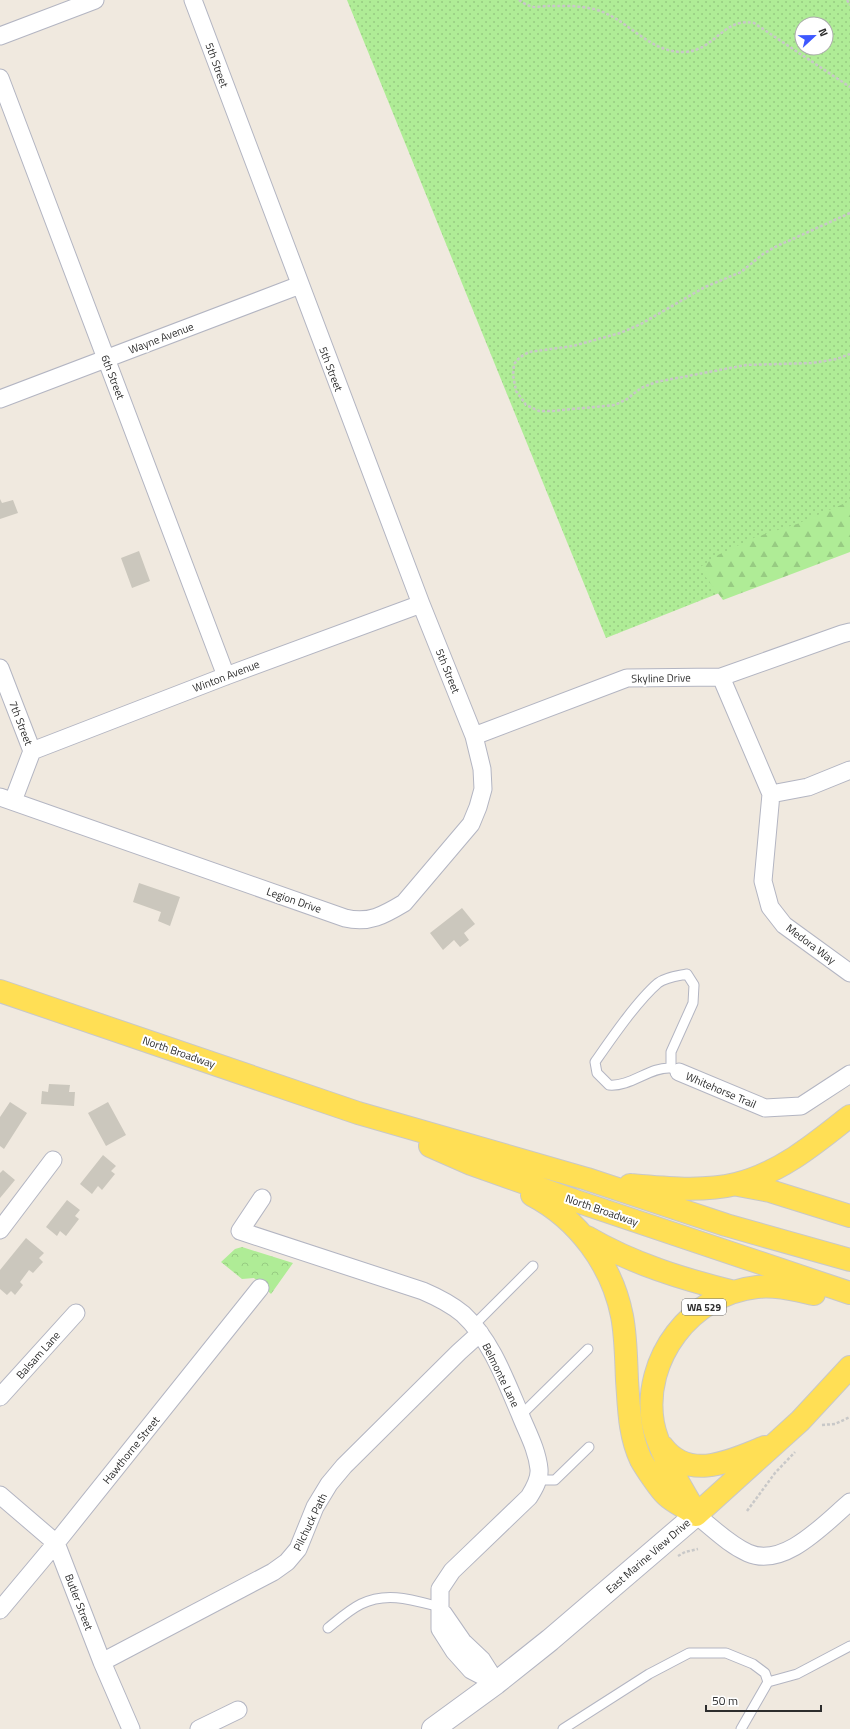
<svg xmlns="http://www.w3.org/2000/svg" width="850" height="1729" viewBox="0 0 850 1729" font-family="'Titillium Web',sans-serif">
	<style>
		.grass { fill: url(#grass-dots); fill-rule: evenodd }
		.forest { fill: url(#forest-firs) }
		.park { fill: url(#park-crowns) }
		.building { fill: #cbc7bd }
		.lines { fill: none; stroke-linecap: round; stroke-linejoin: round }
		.service-casing { stroke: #b3b5c2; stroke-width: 11 }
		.minor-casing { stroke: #b3b5c2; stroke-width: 19 }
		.secondary-casing { stroke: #b3b5c2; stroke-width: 24 }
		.primary-casing { stroke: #c8c8c8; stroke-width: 24 }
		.path { stroke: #c8c8c8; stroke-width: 2.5; stroke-dasharray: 3 2; stroke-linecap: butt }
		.service { stroke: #fff; stroke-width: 9 }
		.minor { stroke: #fff; stroke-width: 17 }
		.secondary { stroke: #fff; stroke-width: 22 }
		.primary { stroke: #ffdf55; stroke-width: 22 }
		.labels { text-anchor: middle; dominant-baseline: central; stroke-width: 4; stroke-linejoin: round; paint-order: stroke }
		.shield { fill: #fff; stroke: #6c6c6c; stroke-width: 1 }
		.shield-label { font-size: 10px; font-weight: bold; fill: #2d2d2d }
		.street-label { font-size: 11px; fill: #2d2d2d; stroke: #fff }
	</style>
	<defs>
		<pattern id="grass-dots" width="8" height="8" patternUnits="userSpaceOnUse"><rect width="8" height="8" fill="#afec96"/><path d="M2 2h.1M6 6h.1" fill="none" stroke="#97cb82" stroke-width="1.8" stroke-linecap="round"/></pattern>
		<pattern id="forest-firs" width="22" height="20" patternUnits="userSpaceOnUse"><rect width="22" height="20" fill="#afec96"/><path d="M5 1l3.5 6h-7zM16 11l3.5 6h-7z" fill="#97cb82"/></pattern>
		<pattern id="park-crowns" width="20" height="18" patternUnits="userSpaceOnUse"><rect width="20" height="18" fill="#afec96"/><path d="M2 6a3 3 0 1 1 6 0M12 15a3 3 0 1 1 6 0" fill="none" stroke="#97cb82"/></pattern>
	</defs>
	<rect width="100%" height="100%" fill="#f0e9df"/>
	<path class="grass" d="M347,0H850V541L606,638ZM802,24H826V48H802Z"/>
	<path class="forest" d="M850,501V552L723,600L699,568L718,555L756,537L797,524Z"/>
	<path class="park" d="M242,1247L293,1263L271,1294L254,1278L242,1279L221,1262L235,1249Z"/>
	<path class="building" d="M0,499L2,503L13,500L18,513L0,519Z
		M139,551L150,581L132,588L121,558Z
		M139,883L180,897L170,926L158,921L161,912L133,902Z
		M462,908L475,924L464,933L469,940L460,947L454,940L443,950L430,933Z
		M49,1084L70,1085L69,1092H75L74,1106L41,1104L42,1091L48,1092Z
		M10,1102L27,1113L4,1149L0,1146V1117Z
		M108,1102L126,1135L106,1146L88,1113Z
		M103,1155L116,1166L111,1171L115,1174L102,1190L98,1186L92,1194L80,1184Z
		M3,1170L15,1180L0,1198V1173Z
		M67,1200L80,1210L75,1216L79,1219L66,1236L60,1231L57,1236L46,1227Z
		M26,1238L44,1253L39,1258L43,1262L33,1273L29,1270L20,1282L23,1285L15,1295L11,1291L7,1295L0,1289V1270Z"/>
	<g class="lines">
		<g class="service-casing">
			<path id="service" d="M671,1068V1052L693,1003L694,985L687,974C677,976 666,977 658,983C637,1001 611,1039 595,1062L597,1073L609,1085C630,1087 650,1067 670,1068C673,1068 676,1071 679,1072
				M473,1326L533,1266
				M520,1416L588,1349
				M537,1480H555L589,1447
				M328,1628C338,1620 349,1610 361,1604C387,1591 413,1600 440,1607
				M768,1682L797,1674L850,1646
				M563,1729L649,1674L689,1653H726L753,1664L765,1673L768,1682L741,1729"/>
		</g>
		<g class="minor-casing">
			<path id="minor" d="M0,36L95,0
				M0,78L226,676
				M0,399L300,285
				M0,668L32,751L13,801
				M721,677L771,794L763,881L770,907L784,925L850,973
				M474,736L627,678L721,677L842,634L850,632
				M32,751L226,676L421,604
				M771,794L808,787L850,770
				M0,797L345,918C369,924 384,915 404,903L471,824L478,807L483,789L482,769L474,736L421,604L193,0
				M679,1072L765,1108L801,1106L850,1074
				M262,1198L240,1231L423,1291C437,1297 451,1304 463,1314C491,1340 505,1379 520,1414C527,1432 537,1449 539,1469C540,1479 534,1489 529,1497L452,1571L440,1589V1629L454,1651L471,1670L496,1683
				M0,1230L53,1160
				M0,1397L76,1313
				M0,1495L56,1543L102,1662L131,1729
				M696,1515C713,1528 728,1544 748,1553C784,1569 825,1523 850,1502
				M0,1610L56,1543L260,1288
				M443,1613L463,1642L482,1660L496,1682
				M102,1662L273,1572L287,1562L298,1549L315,1507L329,1484L344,1466L459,1352L480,1333
				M199,1729L238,1710"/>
		</g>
		<g class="secondary-casing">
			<path id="secondary" d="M433,1729L496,1683L550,1640L696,1515"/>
		</g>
		<g class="primary-casing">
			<path id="primary" d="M0,991L358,1113L587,1179L726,1225L850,1260
				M430,1146L471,1164L576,1201L850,1293
				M630,1185C663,1188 703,1192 736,1184C780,1173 815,1144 850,1116
				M738,1185L770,1191L850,1216
				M532,1195C578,1219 612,1265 622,1316C626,1337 626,1358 627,1380C629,1407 629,1435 641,1460C645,1467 660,1490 666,1495C674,1503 687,1508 696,1515
				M587,1237C633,1264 683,1279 734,1292
				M663,1447C690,1482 732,1460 765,1447
				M696,1513C682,1488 658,1451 653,1423C642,1359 691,1294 757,1287C776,1285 795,1290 814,1294
				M696,1515L800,1421L850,1367"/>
		</g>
		<path class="path" d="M519,0C522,2 526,5 530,6C535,8 543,6 548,6C564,6 581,5 597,10C628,19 649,53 684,52C715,51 723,17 754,23L850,87
			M847,0L850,5
			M850,213L775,247L763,254L741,272L705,287L641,324L620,333L573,346L529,352L520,357L514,364L513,375L516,391L526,405L539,411H552L615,405L627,399L641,388L656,382L746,365L812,363L837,359L850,354
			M822,1425L835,1424L850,1417
			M747,1511L775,1473L795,1452
			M678,1556L685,1552L698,1549"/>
		<use href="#service" class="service"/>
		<use href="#minor" class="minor"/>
		<use href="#secondary" class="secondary"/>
		<use href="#primary" class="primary"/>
	</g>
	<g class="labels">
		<rect class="shield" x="682" y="1299" width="44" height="16" rx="3"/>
		<g class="shield-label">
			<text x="704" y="1307">WA 529</text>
		</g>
		<g class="street-label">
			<text transform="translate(217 65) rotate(70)">5th Street</text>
			<text transform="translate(161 338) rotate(-21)">Wayne Avenue</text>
			<text transform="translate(331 369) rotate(69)">5th Street</text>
			<text transform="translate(113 377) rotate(69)">6th Street</text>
			<text transform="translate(448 671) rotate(68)">5th Street</text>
			<text transform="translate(226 676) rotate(-21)">Winton Avenue</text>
			<text transform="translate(661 678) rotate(-1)">Skyline Drive</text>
			<text transform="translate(21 723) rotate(69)">7th Street</text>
			<text transform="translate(294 900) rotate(19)">Legion Drive</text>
			<text transform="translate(811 944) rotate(37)">Medora Way</text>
			<text transform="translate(179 1052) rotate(19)">North Broadway</text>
			<text transform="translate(721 1090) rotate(23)">Whitehorse Trail</text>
			<text transform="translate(602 1210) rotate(19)">North Broadway</text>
			<text transform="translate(38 1355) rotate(-48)">Balsam Lane</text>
			<text transform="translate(501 1375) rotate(64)">Belmonte Lane</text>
			<text transform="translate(131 1450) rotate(-51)">Hawthorne Street</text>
			<text transform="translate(310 1522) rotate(-64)">Pilchuck Path</text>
			<text transform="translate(648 1556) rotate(-41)">East Marine View Drive</text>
			<text transform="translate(79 1602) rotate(69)">Butler Street</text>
		</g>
	</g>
	<g transform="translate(814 36) rotate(68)"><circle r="19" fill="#ffffff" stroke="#ababab"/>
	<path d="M0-3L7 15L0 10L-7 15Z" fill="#3d58ff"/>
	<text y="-6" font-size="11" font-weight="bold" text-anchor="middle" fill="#2d2d2d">N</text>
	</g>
	<path d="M706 1705v6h115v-6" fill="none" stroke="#2d2d2d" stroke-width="2"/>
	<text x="712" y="1705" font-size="12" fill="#2d2d2d" stroke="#ffffff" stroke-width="3" paint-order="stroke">50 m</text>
</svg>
